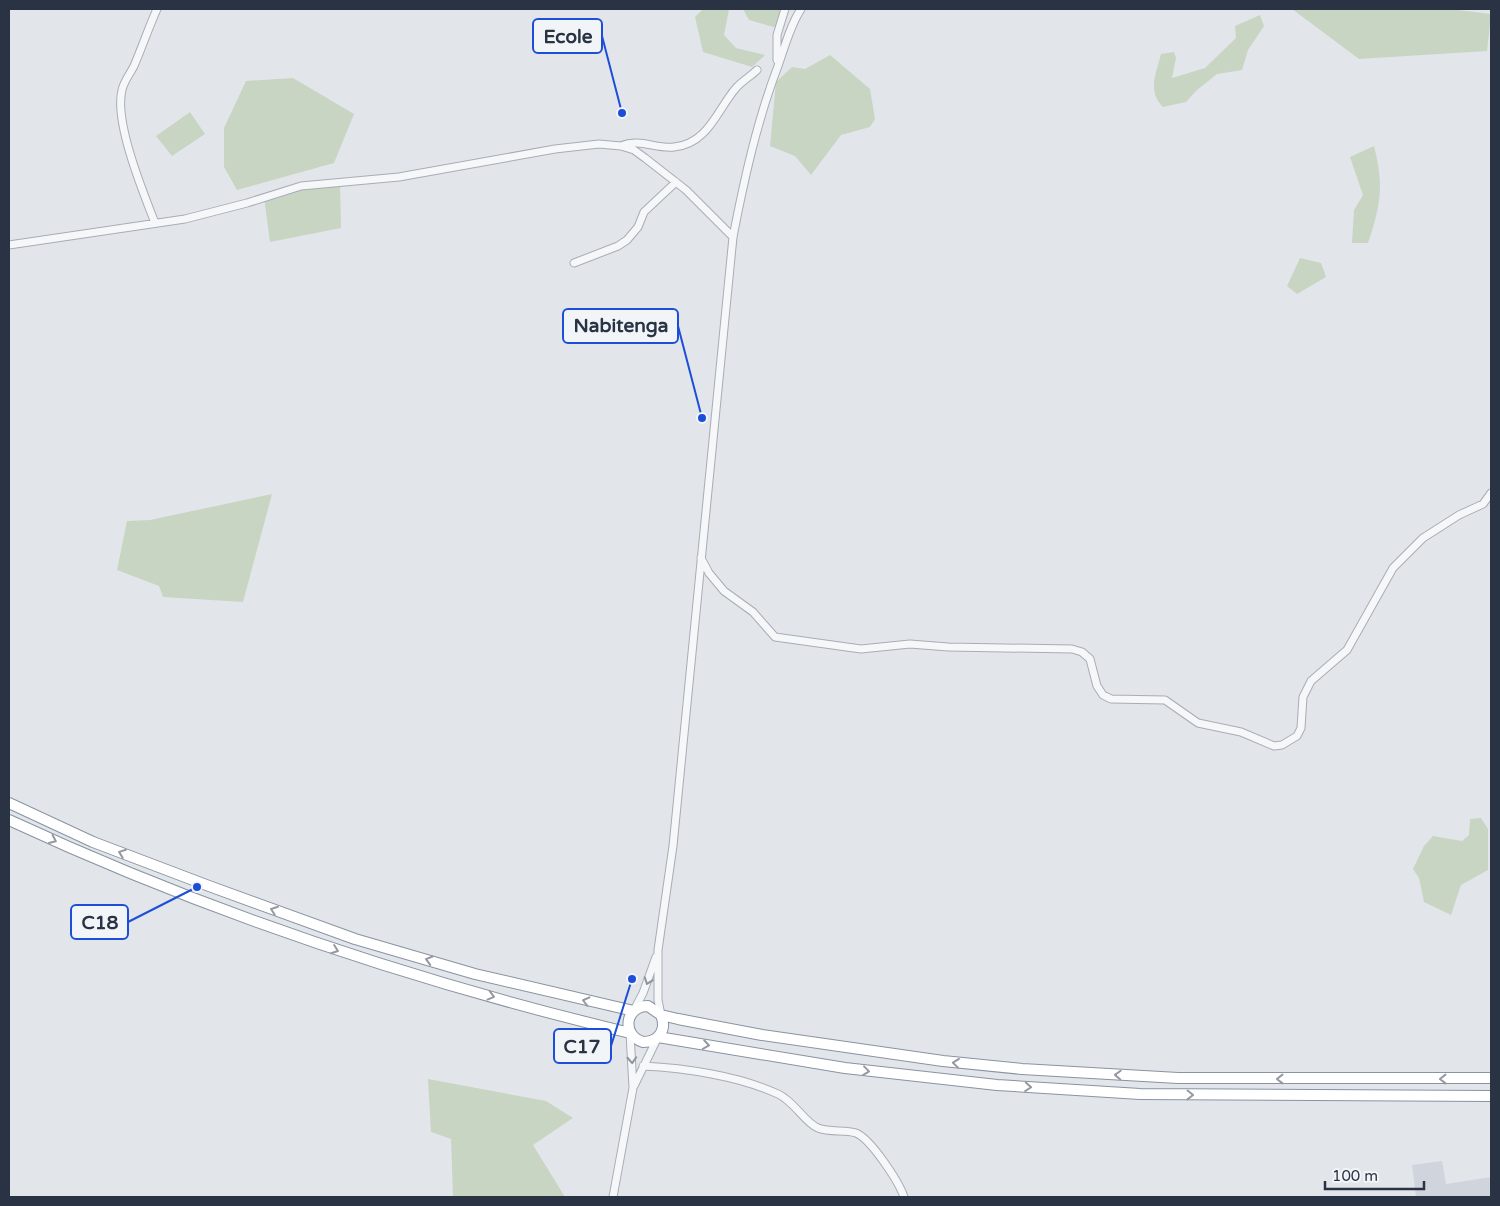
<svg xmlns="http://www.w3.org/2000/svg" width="1500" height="1206" viewBox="0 0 1500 1206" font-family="'Varela Round',sans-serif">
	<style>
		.built { fill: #d0d5dd }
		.green { fill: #c8d5c3 }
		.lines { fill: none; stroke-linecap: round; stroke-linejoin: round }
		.minor-casing { stroke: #a7adb6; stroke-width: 9 }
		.highway-casing { stroke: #8993a2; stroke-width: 12 }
		.minor { stroke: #f5f7f9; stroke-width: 7 }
		.highway { stroke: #fff; stroke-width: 10 }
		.oneway { stroke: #9499a2 }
		.oneway2 { stroke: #8f959e }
		.leader { fill: none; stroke: #1d4ed8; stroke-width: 2 }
		.callout-dot { fill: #1d4ed8; stroke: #f2f5f8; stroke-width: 2 }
		.callout { fill: #f2f5f8; stroke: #1d4ed8; stroke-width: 2 }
		.callout-label { font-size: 19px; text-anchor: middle; font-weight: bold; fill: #293344 }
	</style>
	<rect width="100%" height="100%" fill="#e2e6eb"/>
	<path class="built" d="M1442,1161L1446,1184L1491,1177V1197H1416L1412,1165Z"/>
	<path class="green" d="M703,9H729L724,35L736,48L765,55L752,67L703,52L695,17Z
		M743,9H780L782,11L777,28L749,20Z
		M1292,9H1450L1491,14L1487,51L1359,59Z
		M1260,15L1264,26L1248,50L1242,70L1217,74L1197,90L1186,102L1163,107C1147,91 1156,74 1161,54L1174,52L1176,58L1172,78L1205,68L1236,38L1235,26Z
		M830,55L870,89L875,119L870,127L841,135L811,175L795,156L770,146L776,82L792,67L805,69Z
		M293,78L354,114L334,163L237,190L224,167V128L246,81Z
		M190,112L205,134L172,156L156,136Z
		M1374,146C1384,185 1381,205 1368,243H1352L1354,210L1363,195L1350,157Z
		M340,182L341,228L270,242L264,197L284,190Z
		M1300,258L1321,263L1326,277L1297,294L1287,286Z
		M272,494L243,602L163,597L159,586L117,570L127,521L150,520Z
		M1481,818L1488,829V870L1461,885L1451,915L1424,902L1419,878L1413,869L1424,846L1433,836L1462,841L1469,835L1470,819Z
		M428,1079L546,1101L573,1118L533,1145L565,1197H453L451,1139L431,1132Z"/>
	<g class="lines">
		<g class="minor-casing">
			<path id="minor" d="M777,60V35L785,9
				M621,146C640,138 655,149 674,147C708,144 717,110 736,88C742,81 751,76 757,70
				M155,223C143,192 114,122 122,90C124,81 130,74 134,66C142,47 149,27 157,9
				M9,245L185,219L247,203L301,186L399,177L555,149L599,144L621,146L634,150L645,158L686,190L733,237
				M574,263L618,246L627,240L638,227L644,212L676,182
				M701,558L709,573L724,591L753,612L775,637L861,649L910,644L948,647L1072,649L1082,652L1090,659L1097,686L1103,695L1111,699L1165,700L1198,723L1241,732L1274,746L1282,745L1297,736L1301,728L1303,697L1311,681L1347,650L1393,568L1423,538L1459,515L1483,504L1491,493
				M634,1010L643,993L656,957
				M661,1015L658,1000V950L673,846L733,237C744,180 757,121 778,66C785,46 790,26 801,9
				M643,1066C685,1068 739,1076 778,1094C794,1101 805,1123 818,1128C830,1133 845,1129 856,1133C871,1139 899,1182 904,1197
				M634,1086L657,1039
				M613,1197L633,1088L630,1033"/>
		</g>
		<g class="highway-casing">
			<path id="highway" d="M9,803L93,842L209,886L355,939L475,974L634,1011
				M9,820C207,912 417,982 630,1033
				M661,1015C667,1030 659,1042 643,1042C621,1035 625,1006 648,1006L661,1015L678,1019L762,1035L943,1061L1022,1069L1178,1078H1491
				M658,1037L845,1068L997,1085L1140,1094L1491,1096"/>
		</g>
		<use href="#minor" class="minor"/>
		<use href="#highway" class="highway"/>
	</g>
	<defs><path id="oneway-chevron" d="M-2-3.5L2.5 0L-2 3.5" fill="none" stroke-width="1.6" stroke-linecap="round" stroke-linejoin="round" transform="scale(1.25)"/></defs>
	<g class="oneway">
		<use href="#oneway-chevron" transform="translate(53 840) rotate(25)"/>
		<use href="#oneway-chevron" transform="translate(122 853) rotate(-159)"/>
		<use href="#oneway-chevron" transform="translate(274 910) rotate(-160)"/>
		<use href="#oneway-chevron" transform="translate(335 950) rotate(20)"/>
		<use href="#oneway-chevron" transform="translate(429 960) rotate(-164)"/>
		<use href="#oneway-chevron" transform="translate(491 996) rotate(15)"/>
		<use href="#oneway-chevron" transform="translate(586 1001) rotate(-166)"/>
		<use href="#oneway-chevron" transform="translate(706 1045) rotate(9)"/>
		<use href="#oneway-chevron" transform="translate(956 1063) rotate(-174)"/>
		<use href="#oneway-chevron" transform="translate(866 1071) rotate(7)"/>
		<use href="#oneway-chevron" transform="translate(1118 1075) rotate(-178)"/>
		<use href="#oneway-chevron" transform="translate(1280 1079) rotate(-180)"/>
		<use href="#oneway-chevron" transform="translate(1443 1079) rotate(180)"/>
		<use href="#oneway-chevron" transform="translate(1028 1087) rotate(4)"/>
		<use href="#oneway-chevron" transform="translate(1190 1095) rotate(1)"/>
	</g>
	<g class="oneway2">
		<use href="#oneway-chevron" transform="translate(648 981) rotate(110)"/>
		<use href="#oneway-chevron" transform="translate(632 1060) rotate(87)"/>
	</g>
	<path class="leader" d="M622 113L602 36M702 418L678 326M197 887L128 922M632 979L611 1046"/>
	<g class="callout-dot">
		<circle cx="622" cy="113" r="5"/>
		<circle cx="702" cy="418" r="5"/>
		<circle cx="197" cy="887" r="5"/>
		<circle cx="632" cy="979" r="5"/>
	</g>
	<g class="callout">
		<rect x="533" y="19" width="69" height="34" rx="5"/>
		<rect x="563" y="309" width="115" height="34" rx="5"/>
		<rect x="71" y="905" width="57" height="34" rx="5"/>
		<rect x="554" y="1029" width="57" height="34" rx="5"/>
	</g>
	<g class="callout-label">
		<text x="568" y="43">Ecole</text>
		<text x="621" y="332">Nabitenga</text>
		<text x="100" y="929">C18</text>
		<text x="582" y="1053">C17</text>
	</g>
	<rect width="1500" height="1206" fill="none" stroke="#293344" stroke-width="20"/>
	<path d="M1325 1181v8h99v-8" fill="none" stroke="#293344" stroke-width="2.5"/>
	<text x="1332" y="1181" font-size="15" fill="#293344" stroke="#f2f5f8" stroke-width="4" paint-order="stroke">100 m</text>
</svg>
